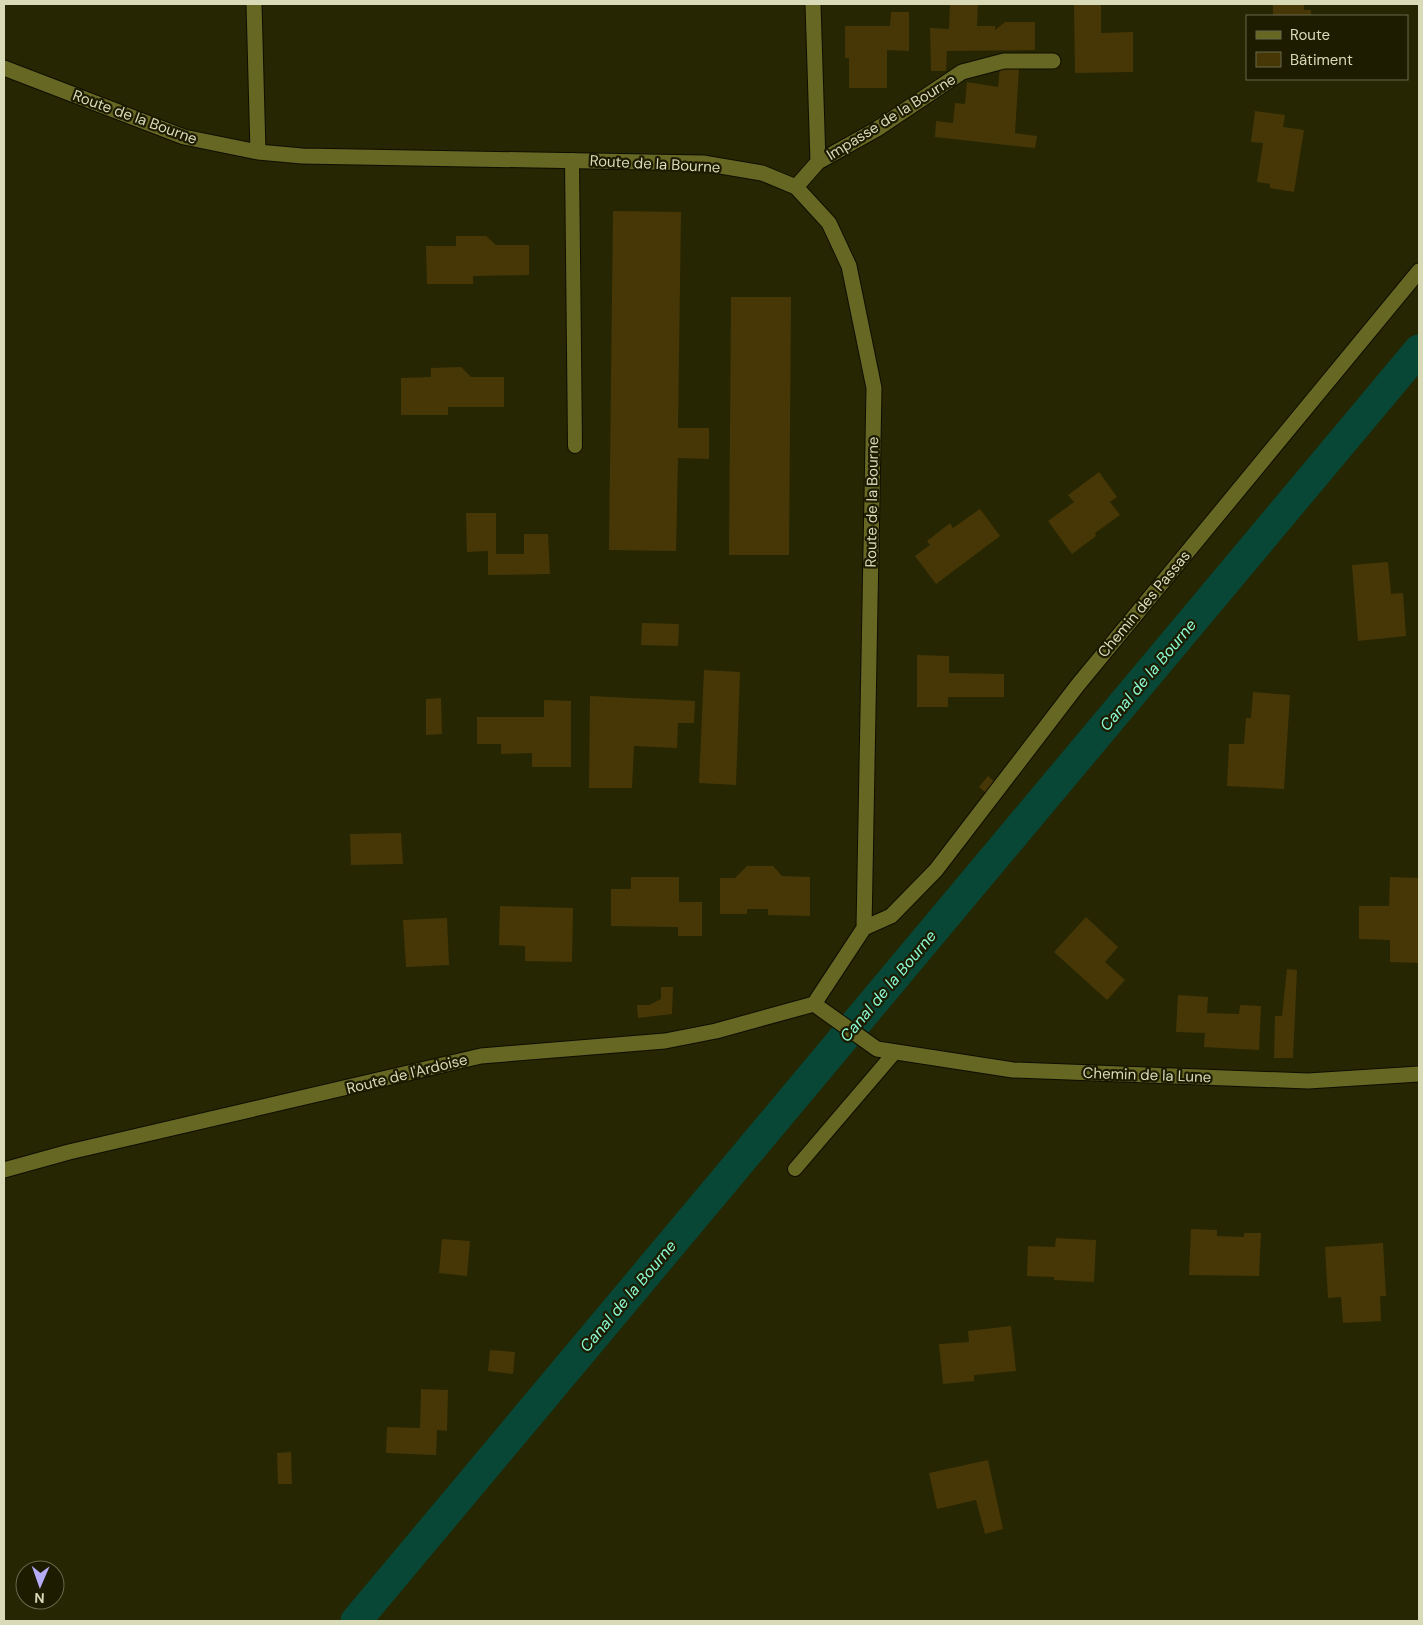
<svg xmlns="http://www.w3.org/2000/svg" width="1423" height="1625" viewBox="0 0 1423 1625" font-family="'DM Sans',sans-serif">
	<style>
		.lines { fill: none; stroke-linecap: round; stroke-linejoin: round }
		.canal { stroke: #084636; stroke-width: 31 }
		.building { fill: #473706 }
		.service-casing { stroke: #0e0e00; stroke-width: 16 }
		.minor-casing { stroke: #0e0e00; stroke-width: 17 }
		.service { stroke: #666723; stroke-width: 14 }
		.minor { stroke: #666723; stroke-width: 15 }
		.labels { text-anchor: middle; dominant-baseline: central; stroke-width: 4.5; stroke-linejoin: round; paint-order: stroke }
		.street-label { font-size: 15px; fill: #d8dab8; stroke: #1d1c00 }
		.water-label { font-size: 16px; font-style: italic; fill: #89fad4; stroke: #1d1c00 }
	</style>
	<rect width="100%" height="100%" fill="#262602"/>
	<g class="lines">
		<path class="canal" d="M356,1621L1419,350"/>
	</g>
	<path class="building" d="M950,4H978L977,26H995V30L1005,22H1035V50L947,51L946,71H931L930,28L949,29Z
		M1074,4H1101V33L1133,32V72L1075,73Z
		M1273,4H1304V10H1311V16H1273Z
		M891,12H909V51L887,50V88H849V58H845V26H890Z
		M1000,67L1019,69L1015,133L1037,136L1035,148L935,137L936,121L953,123L955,103L965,104L967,82L998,87Z
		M1255,111L1285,115L1283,127L1304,130L1294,192L1270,188V184L1257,182L1263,143L1251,142Z
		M613,211L681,212L678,428H709V459L678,458L676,551L609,550Z
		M456,236H486L496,245H529V275L473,276V284H427L426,246H456Z
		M731,297H791L789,555H729Z
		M461,367L471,377H504V407H448V415H401V378L431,377V368Z
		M1099,472L1117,497L1110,502L1120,515L1095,533L1096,536L1072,554L1048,521L1074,502L1068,495Z
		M980,509L1000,536L936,584L915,556L930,545L927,541L950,523L953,528Z
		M466,513H496V554H524V534H548L550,574L488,575V551L467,552Z
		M1388,562L1391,594L1403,593L1406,636L1358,641L1352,565Z
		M642,623L679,624L678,646L641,645Z
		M917,655L949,656V673L1004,674V697H948V707H917Z
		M704,670L740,672L736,785L699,783Z
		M1253,692L1290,695L1284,789L1227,786L1229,744H1244L1246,718H1251Z
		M590,696L695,701L694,723H678L677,748L634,746L632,788H589Z
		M441,698L442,734L426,735V699Z
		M544,700L571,701V767H532V753L501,754V744H477V717H544Z
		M988,776L995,782L986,793L979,787Z
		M401,833L403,864L351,865L350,834Z
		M747,866H773L782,876L810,877V916L768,915V909H747V914H720V878H735Z
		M631,877H679V902H702V936H678V927L611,926V889H631Z
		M1390,877L1419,878V963L1390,962V940L1359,939V906H1389Z
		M500,906L573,908L572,962L525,961V946L499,945Z
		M1086,917L1118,947L1105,962L1125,980L1107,1000L1054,952Z
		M447,918L449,965L406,967L403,920Z
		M1287,969L1297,970L1293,1058H1274L1275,1016H1282Z
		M661,987H673L672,1014L638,1018L637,1005H649L661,999Z
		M1178,995L1208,997L1207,1013L1239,1014L1240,1005L1261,1006L1259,1050L1204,1047L1205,1033L1176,1032Z
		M1191,1229L1217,1230V1236L1244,1237V1233H1261L1259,1276L1189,1275Z
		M1056,1238L1096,1240L1094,1282L1054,1280V1277L1027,1276L1028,1246L1055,1247Z
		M442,1239L470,1241L467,1276L439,1273Z
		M1383,1243L1386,1296H1380L1381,1321L1343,1323L1341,1297L1328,1298L1325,1247Z
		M1011,1326L1016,1371L974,1375V1381L943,1384L939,1344L969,1342L968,1331Z
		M490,1350L515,1352L513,1374L488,1371Z
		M421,1389L448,1390L447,1431L437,1430L436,1455L386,1453L387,1427L420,1428Z
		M291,1452L292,1484H278L277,1453Z
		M988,1460L1003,1529L985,1534L976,1500L937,1509L929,1473Z"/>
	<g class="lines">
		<g class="service-casing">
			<path id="service" d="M572,160L575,446
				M795,1169L895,1052"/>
		</g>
		<g class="minor-casing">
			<path id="minor" d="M254,4L258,152
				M813,4L818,162
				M4,68L184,137L258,152L302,156L703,163L762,173L796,187L829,223L849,266L874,388L864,928
				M796,187L818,162L877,129L962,72L1004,61H1053
				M864,928L891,916L936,870L1077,686L1419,271
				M814,1004L877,1049L1013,1070L1308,1081L1419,1074
				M814,1004L864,928
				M4,1170L69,1152L481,1056L665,1041L716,1031L814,1004"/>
		</g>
		<use href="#service" class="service"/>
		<use href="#minor" class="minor"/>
	</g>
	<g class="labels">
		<g class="street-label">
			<text transform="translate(135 117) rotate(20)">Route de la Bourne</text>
			<text transform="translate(891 117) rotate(-32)">Impasse de la Bourne</text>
			<text transform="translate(655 164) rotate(3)">Route de la Bourne</text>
			<text transform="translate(872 502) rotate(-89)">Route de la Bourne</text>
			<text transform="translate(1144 604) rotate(-50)">Chemin des Passas</text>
			<text transform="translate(407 1074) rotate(-14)">Route de l'Ardoise</text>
			<text transform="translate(1147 1075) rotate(2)">Chemin de la Lune</text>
		</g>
		<g class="water-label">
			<text transform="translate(1148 675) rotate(-50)">Canal de la Bourne</text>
			<text transform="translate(888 986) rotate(-50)">Canal de la Bourne</text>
			<text transform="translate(628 1296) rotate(-50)">Canal de la Bourne</text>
		</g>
	</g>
	<rect width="1423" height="1625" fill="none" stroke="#d8dab8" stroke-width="10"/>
	<rect x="1246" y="15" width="162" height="65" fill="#1d1c00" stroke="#68684a"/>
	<rect x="1256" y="31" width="25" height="8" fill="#666723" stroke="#68684a"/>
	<text x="1290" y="40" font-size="15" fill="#d8dab8">Route</text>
	<rect x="1256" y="52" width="25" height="15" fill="#473706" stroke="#68684a"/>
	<text x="1290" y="65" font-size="15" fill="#d8dab8">Bâtiment</text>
	<g transform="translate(40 1585) rotate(182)"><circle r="24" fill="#1d1c00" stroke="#68684a"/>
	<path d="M0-4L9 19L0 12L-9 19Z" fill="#b6acf8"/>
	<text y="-8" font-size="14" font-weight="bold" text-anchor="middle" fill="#d8dab8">N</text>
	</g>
</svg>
